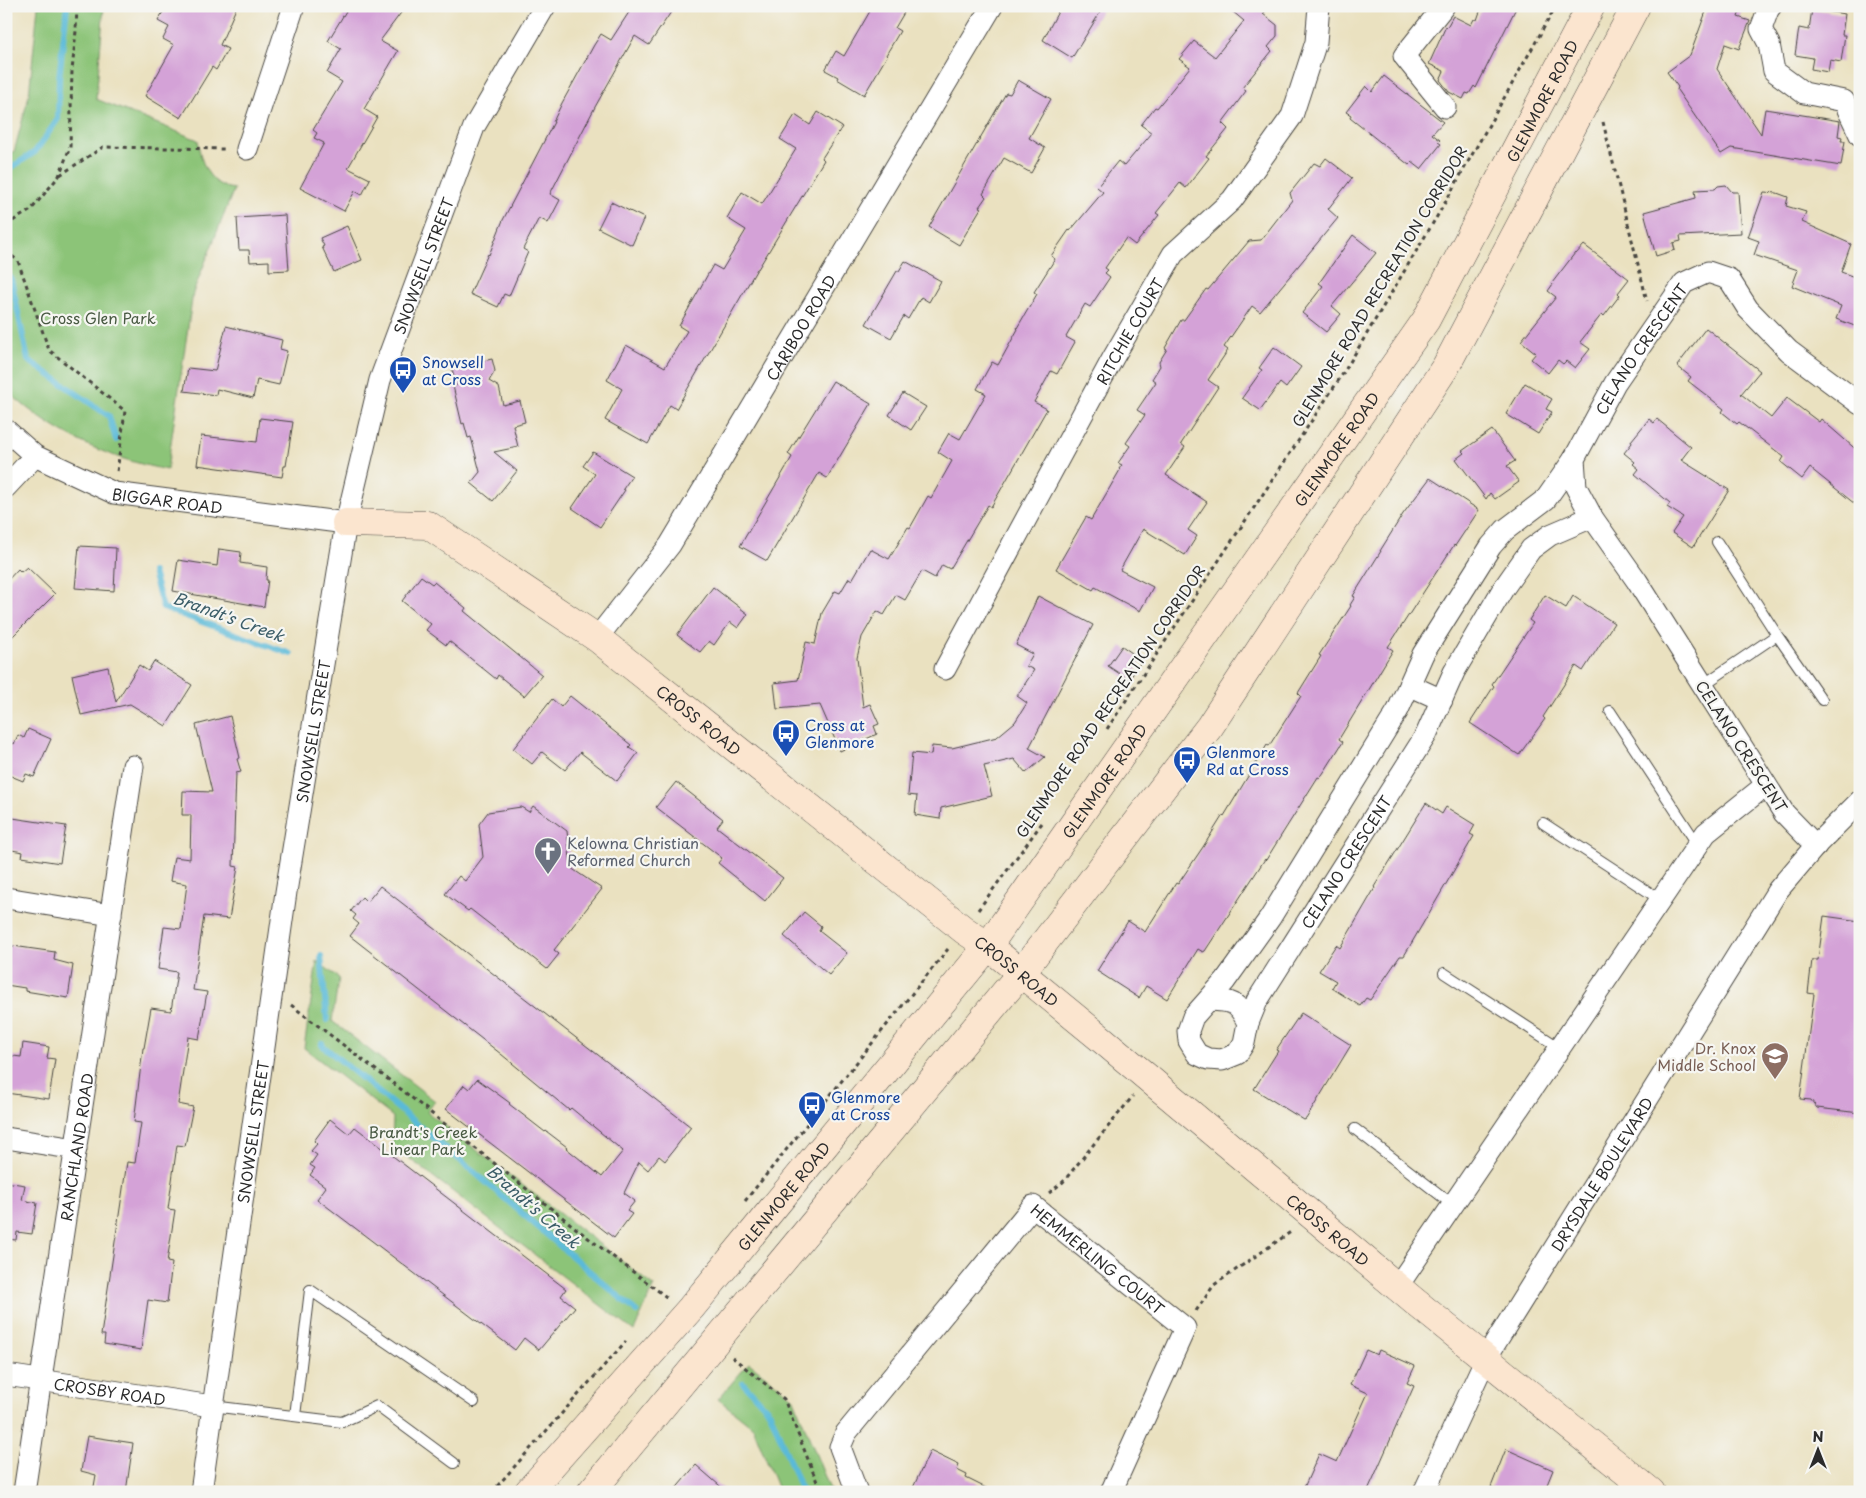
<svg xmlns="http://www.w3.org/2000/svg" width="1866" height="1498" viewBox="0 0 1866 1498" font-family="'Playpen Sans',sans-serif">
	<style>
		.green { fill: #8cc478; stroke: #5c7852 }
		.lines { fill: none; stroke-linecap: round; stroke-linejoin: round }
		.stream { stroke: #5abad8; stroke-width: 6 }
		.building { fill: #d4a2d7 }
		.lane-casing { stroke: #484641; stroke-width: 12 }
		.street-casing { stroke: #484641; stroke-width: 23 }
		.secondary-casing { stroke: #484641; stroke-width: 29 }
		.path { stroke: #484641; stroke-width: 3; stroke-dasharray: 4 4; stroke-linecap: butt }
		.lane { stroke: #fff; stroke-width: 10 }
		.street { stroke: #fff; stroke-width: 21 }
		.secondary { stroke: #fbe5cf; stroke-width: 28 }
		.labels { text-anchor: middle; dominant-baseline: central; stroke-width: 4.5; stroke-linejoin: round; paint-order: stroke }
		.street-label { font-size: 15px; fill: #2b2b2b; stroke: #f6f6f2 }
		.park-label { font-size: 15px; fill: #485942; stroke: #f6f6f2 }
		.transit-label { font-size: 15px; fill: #164399; stroke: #f6f6f2; text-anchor: start }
		.worship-label { font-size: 15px; fill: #5b616d; stroke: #f6f6f2; text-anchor: start }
		.education-label { font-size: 15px; fill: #785e54; stroke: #f6f6f2; text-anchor: end }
		.water-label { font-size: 16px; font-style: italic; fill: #3b5d68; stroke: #f6f6f2 }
	</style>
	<rect width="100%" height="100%" fill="#f6f6f2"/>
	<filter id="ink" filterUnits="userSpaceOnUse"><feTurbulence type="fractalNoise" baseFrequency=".02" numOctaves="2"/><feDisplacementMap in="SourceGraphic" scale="10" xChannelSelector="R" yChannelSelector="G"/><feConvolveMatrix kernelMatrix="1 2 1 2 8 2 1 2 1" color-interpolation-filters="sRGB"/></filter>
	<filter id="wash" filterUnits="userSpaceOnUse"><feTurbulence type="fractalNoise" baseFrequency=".0096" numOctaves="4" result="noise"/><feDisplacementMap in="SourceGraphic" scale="20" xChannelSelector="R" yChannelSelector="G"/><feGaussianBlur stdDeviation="1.12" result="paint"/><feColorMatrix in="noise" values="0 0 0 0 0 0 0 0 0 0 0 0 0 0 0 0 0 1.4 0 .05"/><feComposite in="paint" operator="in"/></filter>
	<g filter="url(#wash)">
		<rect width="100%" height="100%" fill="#eae1c0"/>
		<path class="green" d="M38,6H104L96,99L198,140C200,162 209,186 234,189L193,293L167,470C103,457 54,434 6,390V152H14L29,95Z
			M317,961L339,978L332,1021L435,1101L427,1112L654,1286L634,1331L392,1145L393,1117L304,1048Z
			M749,1363L793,1397L831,1492H779L753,1427L718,1399Z"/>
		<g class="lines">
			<path class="stream" d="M6,171L35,152L58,119L59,78L67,6
				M6,273L11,279L28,360L109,416L116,440
				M153,572L163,608L291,654
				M321,956L327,1020
				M322,1043V1045L467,1166L637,1312
				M743,1383L770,1412L802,1492"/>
		</g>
		<g id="blocks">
			<path class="building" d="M166,6H237L220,45L228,49L216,70L212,67L181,118L145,96L174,45L163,39L169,27L158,21Z
				M349,6H406L380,41L398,51L364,109L377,117L348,168L370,179L362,195L355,191L344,211L300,188L324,143L314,138L317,133L313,130L342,82L327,73L341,49L328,41Z
				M633,6H675L649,45L635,36L595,107L550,194L560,200L548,223L539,218L523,249L528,252L509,296L504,294L498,307L470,294L488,254L489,255L503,220L554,122H553L562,103L594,45L601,34L611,40Z
				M873,6H908L895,28L900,31L886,55L887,56L864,95L837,79L838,77L825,70L836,51L844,56Z
				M1061,6H1104L1072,58L1043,40Z
				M1226,6H1269L1263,14L1277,25V36L1268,47L1272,51L1242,88L1246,91L1222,123L1228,129L1206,156L1209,158L1186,188L1180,183L1156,213L1159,215L1135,245L1126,238L1105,268L1108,270L1105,273L1110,277L1090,307L1085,304L1066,337L1075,342L1057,374L1051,371L1034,402L1047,409L991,507L988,505L950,569L942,565L935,578L922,571L905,600L896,595L884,615L877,611L862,637L857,658L863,707L870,704L879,724L874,726L877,734L840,751L820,705L777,709L774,683L798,680L806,642L815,644L822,613L835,591L840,593L849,578L852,580L870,549L889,559L908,527L910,528L928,496L931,498L952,461L938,452L949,433L960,439L986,394L977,389L992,362L998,365L1018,329L1017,328L1037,294L1034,292L1055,259L1051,256L1069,230L1070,231L1103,192L1097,187L1118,161L1124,166L1152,133L1141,125L1155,107L1157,108L1190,67L1179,59L1194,41L1215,57L1244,21Z
				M1482,6H1517L1476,88L1474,86L1469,94L1466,93L1463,99L1449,92L1440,80L1444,71L1429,64L1446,26L1447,27L1453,16L1471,25L1474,19L1477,20Z
				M1708,6H1742L1738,17L1750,21L1739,49L1725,44L1717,69L1761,134L1765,109L1840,121L1838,136L1842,137L1841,141H1845L1841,166L1731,148L1721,154L1677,90L1678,87L1667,72L1690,55Z
				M1812,9L1845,14L1842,35H1845L1841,62L1830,60L1828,72L1811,69L1813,58L1795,55L1799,28L1809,30Z
				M1384,76L1443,122L1432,134L1440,140L1438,142L1441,144L1421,169L1412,162L1409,165L1350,118L1351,115L1346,112L1366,86L1372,92Z
				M1018,80L1051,99L1029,138L1045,148L1031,173L1004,158L983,194L986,197L979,207L981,208L959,245L929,227L1006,93L1010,94Z
				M818,112L842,127L822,158L824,160L758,269H757L676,409L670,405L648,444L605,420L622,389L607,380L626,345L665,367L687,331L679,326L713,265L722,270L746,230L727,218L742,192L762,204L796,149L780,139L795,115L810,125Z
				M1326,158L1352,178L1328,209L1338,218L1260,312L1252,306L1224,347L1228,350L1208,380L1218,387L1181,444L1185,447L1166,475L1207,502L1188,530L1197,536L1185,555L1143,529L1120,570L1153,587L1140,611L1095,587L1093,590L1056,569L1086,517L1091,520L1120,470L1119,469L1122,465L1118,463L1130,446L1126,443L1145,415L1137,410L1156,382L1152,379L1160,366L1159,362L1167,349L1165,348L1181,320H1184L1206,289L1208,290L1249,241L1261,240L1292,200L1290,193L1314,163L1320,166Z
				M1726,185L1732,192H1738L1741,233L1680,236L1681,241L1673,243L1675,250L1656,256L1644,212L1696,198L1695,190L1715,189L1718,186Z
				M1764,192L1777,193L1788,197L1786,206L1806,212L1802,222L1851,244L1841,272L1860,279V328L1836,319L1841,306L1792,286L1798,270L1754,255L1759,241L1748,237Z
				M611,202L644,218L632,245L598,228Z
				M285,215L289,270L269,271V261L250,262L249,250H239L237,218Z
				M347,226L362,260L334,272L322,247L324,246L320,238Z
				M1353,235L1376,253L1332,306L1341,314L1326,332L1302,313L1323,286L1319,283Z
				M1584,245L1629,279L1618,293L1620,295L1604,316L1602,314L1580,342L1590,349L1575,368L1566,361L1563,364L1558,360L1548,373L1531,359L1536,353L1521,341L1556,297L1548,291L1553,284L1552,283L1575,253L1576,254Z
				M905,261L941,281L929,302L921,297L908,319L904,316L891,338L866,324L897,271H899Z
				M226,326L282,340L280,349L287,351L279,385L257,380L253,398L217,389L216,395L184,391L188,368L215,371Z
				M1706,328L1760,371L1741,394L1771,418L1787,398L1819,422L1821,419L1860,453V508L1810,468L1802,479L1781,462L1784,457L1739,422L1737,424L1722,412L1724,409L1688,381L1691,377L1677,366Z
				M1274,347L1301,367L1286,388L1280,383L1260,410L1242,398L1262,370L1259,368Z
				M492,359L495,371L489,381L499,387L503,405L520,401L525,422L513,425L518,447L494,452L517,471L493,501L471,483L480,472L471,437L468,438L464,423L462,424L453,386H456L452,368Z
				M833,381L871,404L827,478L819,473L767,561L740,546L792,457L788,454Z
				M1525,383L1552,399L1546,409L1552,412L1538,434L1506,414Z
				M903,393L926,407L911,430L889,415Z
				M260,418L293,422L286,466H284L282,477L197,465L201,436L257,442Z
				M1649,419L1654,423L1657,419L1691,447L1681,460L1729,490L1693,547L1672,533L1683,517L1667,507L1670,503L1635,474L1639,469L1633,464L1635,462L1624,453L1632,443L1631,441Z
				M1492,430L1515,461L1507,466L1519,482L1495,499L1490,493L1486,499L1456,459L1464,453L1462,451Z
				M593,452L632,476L623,489L625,490L600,527L572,508L595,474L583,466Z
				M1430,478L1479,510L1455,546L1454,545L1388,647L1393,650L1339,739L1343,742L1326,769L1320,778L1318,777L1274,847L1266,860L1265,859L1205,951L1203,952L1198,949L1167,999L1146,986L1139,998L1097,971L1128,921L1145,932L1176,883L1178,884L1203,847L1223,815L1224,816L1267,745L1269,746L1301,696L1298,693L1321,656L1319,655L1351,606L1350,605L1355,597L1353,596L1381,551H1380L1403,514Z
				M79,546L116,548L114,591L75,588Z
				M219,549L241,552L240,563L267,567L266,580H268L264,607L173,591L178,560L217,566Z
				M27,567L55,594L6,643V582L18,569L21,572Z
				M421,576L432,584L434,582L466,608L464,611L542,675L524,696L498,675L496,679L449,641L446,645L426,630L431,624L402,601Z
				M713,587L748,614L738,628L730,622L714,645L709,641L700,652L677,635Z
				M1545,595L1566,608L1573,596L1614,623L1583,671L1576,666L1543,717L1545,719L1519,755L1470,723L1494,686L1492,684L1533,623L1529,620Z
				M1038,596L1093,625L1029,748L1045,757L1026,773L1014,759L984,766L992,796L941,808L940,819L915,815L917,796L908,795L912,753L931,755L932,746L952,748L997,737L1015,722L1027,703L1017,696L1034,670L1026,666L1033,654L1016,645Z
				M1122,646L1142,660L1129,680L1108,666Z
				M154,661L192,685L166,726L130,704L81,715L72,675L108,667L116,702L139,665L148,671Z
				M570,696L631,745L629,747L638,753L617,781L580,752L565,770L542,752L532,764L513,749L552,699L561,707Z
				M230,716L240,758L237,759L241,772L236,773L233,866L238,867L229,919L204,916L193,990L207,992L199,1039L188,1037L178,1104L193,1107L185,1146L177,1145L168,1209L175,1210L167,1262L172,1263L167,1303L148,1300L141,1350L104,1344L105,1335H101L127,1162L135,1163L141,1123L134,1122L143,1048H144L151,1008L171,1011L177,972L158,969L164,927L181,929L187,884L170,881L174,857L190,859L191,815H182L183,791L212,792L196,725Z
				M28,729L51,739L34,777L26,774L23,781L6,774V740L14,744L18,735L24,738Z
				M676,782L723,819L717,827L783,878L765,901L718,863L722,858L656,807Z
				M1426,803L1442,814L1446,807L1475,825L1470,834L1474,836L1404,956H1400L1370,1000L1366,998L1360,1006L1332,988L1336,981L1319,971L1336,945L1340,948L1375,888L1374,887Z
				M533,806L567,831L571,868L602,889L554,950L559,954L547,969L470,909L468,911L445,894L459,876L465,881L483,857L479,824L488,812L521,807L529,812Z
				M6,817L66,826L60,863L22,857L23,852L6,849Z
				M380,886L691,1127L665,1161L659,1156L648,1170L639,1162L624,1193L635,1201L627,1211L632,1214L614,1238L446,1109L464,1085L469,1089L477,1079L510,1103L509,1104L545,1132L546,1131L567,1147L566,1148L602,1177L623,1151L571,1108L569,1110L501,1054L350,936L359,924L353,919L356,915L351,911L362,897L367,902Z
				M804,912L821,926L819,931L847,953L829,975L784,936Z
				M1824,916L1860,921V1113L1817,1108L1811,1100L1800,1099L1814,994L1808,993L1812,960H1818Z
				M6,945L55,952L54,960L73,965L68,998L25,991V988L6,985Z
				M1301,1013L1351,1045L1306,1119L1304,1120L1254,1089L1278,1051L1276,1050Z
				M23,1043L49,1047L47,1058L55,1059L49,1099L6,1093V1055L21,1057Z
				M330,1119L349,1134L355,1127L566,1289L561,1296L575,1307L539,1350L524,1338L515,1350L317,1199L326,1187L310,1175L315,1168L310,1165L317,1155L311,1151L317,1144L314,1141Z
				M6,1182L25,1185L22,1200L37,1203L32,1234L17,1232L16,1240L6,1239Z
				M1366,1350L1377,1355L1379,1350L1415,1366L1407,1383L1414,1386L1373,1479L1367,1492H1302L1319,1454L1337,1462L1368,1393L1350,1385Z
				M87,1436L133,1443L126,1492H93L96,1475L81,1471Z
				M1506,1449L1553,1470L1544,1492H1502L1491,1487Z
				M930,1451L959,1465L957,1470L967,1475L966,1478L994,1492H911Z
				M696,1465L727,1492H673Z"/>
		</g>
	</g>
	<g filter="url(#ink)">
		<use href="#blocks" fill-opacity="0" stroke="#484641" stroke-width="1"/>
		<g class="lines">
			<g class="lane-casing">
				<path id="lane" d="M1717,542L1777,635L1822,700
					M1703,685L1777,635
					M1610,711L1698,845
					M1543,823L1661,900
					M1444,973L1560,1048
					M1355,1129L1453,1205
					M212,1406L342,1422L377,1406L454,1463
					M295,1416L310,1290L474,1402"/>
			</g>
			<g class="street-casing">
				<g id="street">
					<path d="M1444,6L1404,56L1445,107"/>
					<path d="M1771,6L1768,10L1761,29L1769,44L1774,71L1804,93L1844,101L1860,135"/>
					<path d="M247,149L294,6"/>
					<path id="s1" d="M6,430L35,456L114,493L346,523"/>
					<path id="s2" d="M1574,459L1546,499L1505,530L1491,546L1423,654L1398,710L1270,918L1225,981L1193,1017L1188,1031L1189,1041L1197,1054L1208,1059L1222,1060L1237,1054L1244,1043L1248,1023L1257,1001L1426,735L1454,672L1503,589L1531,549L1550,535L1592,517"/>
					<path d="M6,487L35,456"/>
					<path id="s3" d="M597,638L670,545L992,6"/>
					<path id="s4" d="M945,669L1113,358L1173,254L1232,200L1292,116L1316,42L1319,6"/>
					<path d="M1409,685L1442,700"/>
					<path id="s5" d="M1816,846L1784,813L1637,581L1592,517L1576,487L1574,459L1615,383L1684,283L1708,272L1729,279L1748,309L1789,351L1860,404"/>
					<path d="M6,898L111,915"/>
					<path d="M1209,1000C1232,1001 1237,1001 1248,1023"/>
					<path d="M6,1138L76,1149"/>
					<path d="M1397,1287L1706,833L1766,785"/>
					<path id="s6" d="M6,1375L212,1406"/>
					<path id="s7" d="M24,1492L133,766"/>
					<path id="s8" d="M201,1492L286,892L346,523L380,380L474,127L545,6"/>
					<path id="s9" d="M857,1492L840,1447L846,1433L1033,1206L1185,1328L1111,1492"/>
					<path id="s10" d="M1424,1492L1486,1358L1778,890L1818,843L1860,801"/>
				</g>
			</g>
			<g class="secondary-casing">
				<g id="secondary">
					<path id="s11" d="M346,523L428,525L597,638L964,930L988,946L1105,1042L1414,1301L1651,1492"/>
					<path id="s12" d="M528,1492L691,1308L988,946L1426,320L1591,6"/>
					<path d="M591,1492L1021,973L1210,726L1446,366L1636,6"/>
				</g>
			</g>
			<path class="path" d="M1603,122L1647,301
				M60,175L103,147L227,149
				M6,225L31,210L59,176L70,147L72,71L76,31L77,6
				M6,251L18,261L49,350L125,411L117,472
				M1107,729L1344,372L1442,208L1556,6
				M978,910L1042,823
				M291,1005L402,1090L587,1237L669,1299
				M1049,1193L1063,1182L1133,1096
				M745,1201L948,949
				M1196,1311L1214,1285L1292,1231
				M732,1357L784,1399L821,1492
				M492,1492L626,1341"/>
			<use href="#lane" class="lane"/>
			<use href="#street" class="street"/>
			<use href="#secondary" class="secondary"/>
		</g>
	</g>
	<defs>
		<g id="bus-pin" transform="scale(1.4375)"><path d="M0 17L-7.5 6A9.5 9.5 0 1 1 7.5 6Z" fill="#1a4fb4" stroke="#f6f6f2"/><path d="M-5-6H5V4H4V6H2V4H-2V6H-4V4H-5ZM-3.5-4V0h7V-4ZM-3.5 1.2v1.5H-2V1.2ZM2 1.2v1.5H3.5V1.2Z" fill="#fff"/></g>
		<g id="church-pin" transform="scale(1.4375)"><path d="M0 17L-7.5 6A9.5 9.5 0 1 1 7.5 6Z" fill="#6b7280" stroke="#f6f6f2"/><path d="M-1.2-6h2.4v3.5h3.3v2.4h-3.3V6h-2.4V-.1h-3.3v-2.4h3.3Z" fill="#fff"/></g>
		<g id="school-pin" transform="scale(1.4375)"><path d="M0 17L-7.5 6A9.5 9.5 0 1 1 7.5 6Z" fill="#8d6e63" stroke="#f6f6f2"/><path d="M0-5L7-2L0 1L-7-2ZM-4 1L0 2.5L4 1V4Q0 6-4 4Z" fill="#fff"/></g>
	</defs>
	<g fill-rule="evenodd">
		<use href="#bus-pin" x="403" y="370"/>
		<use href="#bus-pin" x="786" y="733"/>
		<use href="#bus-pin" x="1187" y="760"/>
		<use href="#church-pin" x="548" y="851"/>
		<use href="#school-pin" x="1775" y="1056"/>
		<use href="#bus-pin" x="812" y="1105"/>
	</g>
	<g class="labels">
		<g class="street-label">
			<text stroke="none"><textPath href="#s12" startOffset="1726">GLENMORE ROAD</textPath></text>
			<text stroke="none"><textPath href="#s8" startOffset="1249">SNOWSELL STREET</textPath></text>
			<text transform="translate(1379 286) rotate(-59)">GLENMORE ROAD RECREATION CORRIDOR</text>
			<text stroke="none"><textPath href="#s3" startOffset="372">CARIBOO ROAD</textPath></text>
			<text stroke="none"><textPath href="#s4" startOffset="385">RITCHIE COURT</textPath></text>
			<text stroke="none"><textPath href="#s5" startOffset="590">CELANO CRESCENT</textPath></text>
			<text stroke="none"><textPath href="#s12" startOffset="1321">GLENMORE ROAD</textPath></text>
			<text stroke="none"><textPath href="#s1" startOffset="180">BIGGAR ROAD</textPath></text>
			<text transform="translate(1110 701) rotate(-56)">GLENMORE ROAD RECREATION CORRIDOR</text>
			<text stroke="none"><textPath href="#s11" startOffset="416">CROSS ROAD</textPath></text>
			<text stroke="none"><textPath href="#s8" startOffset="769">SNOWSELL STREET</textPath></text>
			<text transform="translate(1742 746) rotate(57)">CELANO CRESCENT</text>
			<text stroke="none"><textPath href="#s12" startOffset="916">GLENMORE ROAD</textPath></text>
			<text stroke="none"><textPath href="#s2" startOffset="985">CELANO CRESCENT</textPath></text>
			<text stroke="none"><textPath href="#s11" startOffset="821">CROSS ROAD</textPath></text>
			<text stroke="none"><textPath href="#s8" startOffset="364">SNOWSELL STREET</textPath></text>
			<text stroke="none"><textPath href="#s7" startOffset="349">RANCHLAND ROAD</textPath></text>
			<text stroke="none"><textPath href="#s10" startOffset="365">DRYSDALE BOULEVARD</textPath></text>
			<text stroke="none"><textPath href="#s12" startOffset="391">GLENMORE ROAD</textPath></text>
			<text stroke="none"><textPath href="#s11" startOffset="1226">CROSS ROAD</textPath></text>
			<text stroke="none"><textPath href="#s9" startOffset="441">HEMMERLING COURT</textPath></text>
			<text stroke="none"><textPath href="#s6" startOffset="105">CROSBY ROAD</textPath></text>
		</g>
		<g class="park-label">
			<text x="98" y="317">Cross Glen Park</text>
			<text x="423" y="1131">Brandt's Creek<tspan x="423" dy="17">Linear Park</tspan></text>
		</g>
		<g class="transit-label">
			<text x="422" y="361">Snowsell<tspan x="422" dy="17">at Cross</tspan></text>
			<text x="805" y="724">Cross at<tspan x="805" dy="17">Glenmore</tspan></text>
			<text x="1206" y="751">Glenmore<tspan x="1206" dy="17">Rd at Cross</tspan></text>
			<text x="831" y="1096">Glenmore<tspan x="831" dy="17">at Cross</tspan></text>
		</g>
		<g class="worship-label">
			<text x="567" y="842">Kelowna Christian<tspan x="567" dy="17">Reformed Church</tspan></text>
		</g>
		<g class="education-label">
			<text x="1756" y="1047">Dr. Knox<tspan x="1756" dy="17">Middle School</tspan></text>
		</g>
		<g class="water-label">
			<text transform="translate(229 616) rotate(20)">Brandt's Creek</text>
			<text transform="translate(534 1206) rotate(41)">Brandt's Creek</text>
		</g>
	</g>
	<rect width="1866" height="1498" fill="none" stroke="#f6f6f2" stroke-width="25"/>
	<g transform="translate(1818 1450)" stroke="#f6f6f2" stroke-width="4" paint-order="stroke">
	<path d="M0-4L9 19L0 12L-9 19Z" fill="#2b2b2b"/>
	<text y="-8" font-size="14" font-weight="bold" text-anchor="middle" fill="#2b2b2b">N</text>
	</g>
</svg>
